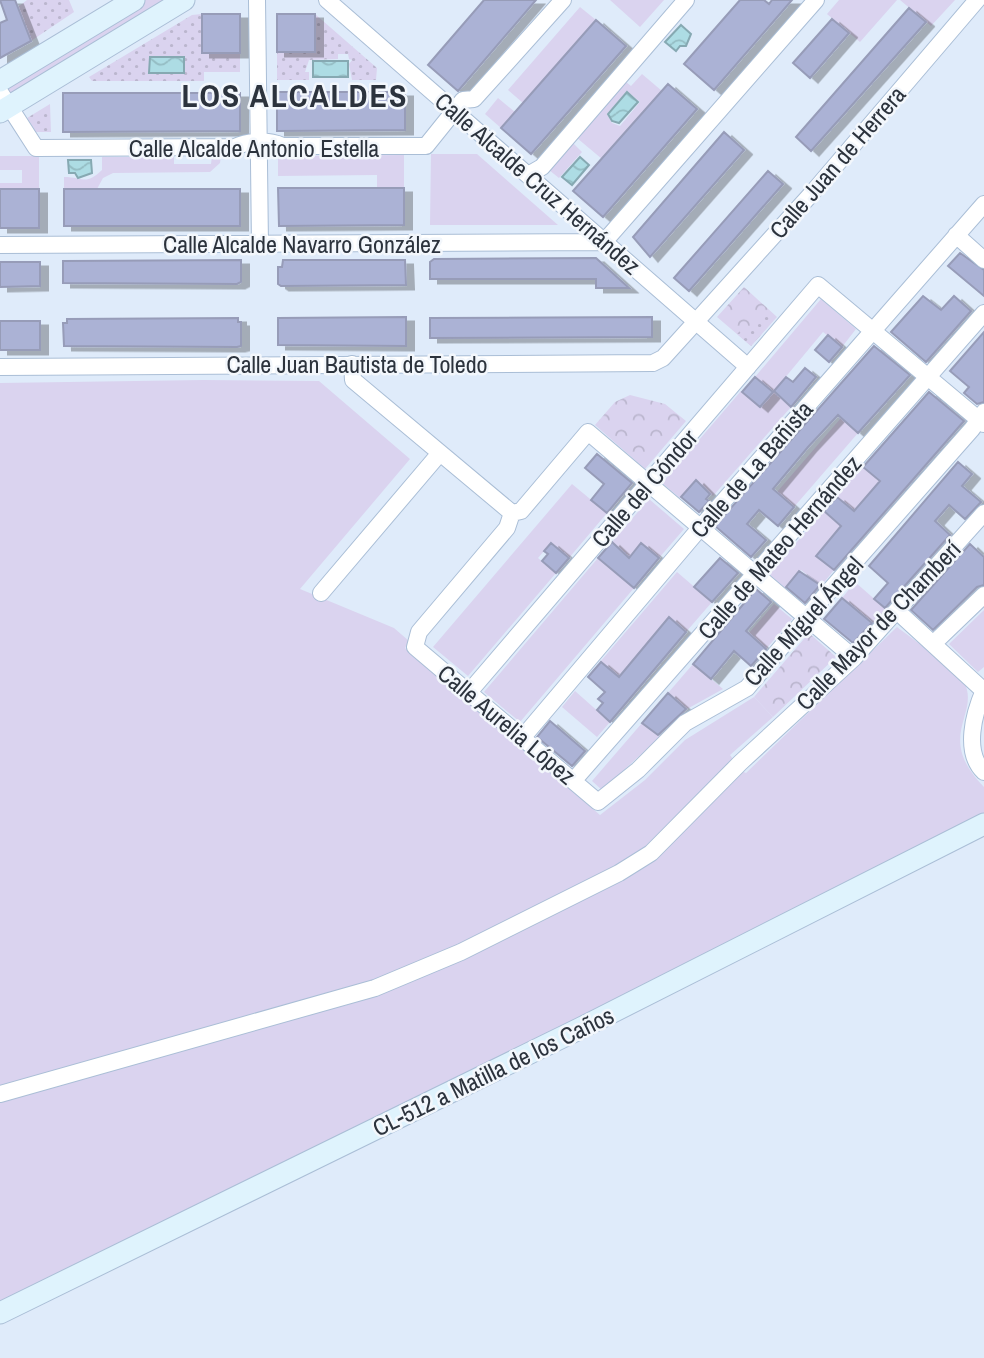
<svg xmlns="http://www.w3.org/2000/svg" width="984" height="1358" viewBox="0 0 984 1358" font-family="'Archivo Narrow',sans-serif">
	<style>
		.grass { fill: #dad3ef; fill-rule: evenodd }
		.park { fill: url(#park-crowns) }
		.garden { fill: url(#garden-dots) }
		.water { fill: url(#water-waves); stroke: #86a9b2; stroke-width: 2 }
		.building { fill: #abb2d5; stroke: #979cb8; stroke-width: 2; filter: url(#shadow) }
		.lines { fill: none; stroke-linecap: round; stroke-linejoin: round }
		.street-casing { stroke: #aabed6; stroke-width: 18 }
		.secondary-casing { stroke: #aabed6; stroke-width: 23 }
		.street { stroke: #fff; stroke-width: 16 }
		.secondary { stroke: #dff3fd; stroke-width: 21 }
		.labels { text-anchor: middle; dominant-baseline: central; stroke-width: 5; stroke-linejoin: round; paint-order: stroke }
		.street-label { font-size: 24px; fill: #2c333d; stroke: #f3f7fc }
		.district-label { font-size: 32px; font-weight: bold; letter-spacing: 2px; fill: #2c333d; stroke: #f3f7fc }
	</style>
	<defs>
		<pattern id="park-crowns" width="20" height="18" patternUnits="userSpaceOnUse" patternTransform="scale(1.75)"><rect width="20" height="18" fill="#dad3ef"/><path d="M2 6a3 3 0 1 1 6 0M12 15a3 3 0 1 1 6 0" fill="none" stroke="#bbb6ce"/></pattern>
		<pattern id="garden-dots" width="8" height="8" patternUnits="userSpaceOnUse" patternTransform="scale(1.75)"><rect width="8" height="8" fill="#dad3ef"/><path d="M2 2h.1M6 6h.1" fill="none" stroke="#bbb6ce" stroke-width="1.8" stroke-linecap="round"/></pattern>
		<pattern id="water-waves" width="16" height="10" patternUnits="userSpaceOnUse" patternTransform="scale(1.75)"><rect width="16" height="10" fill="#addce4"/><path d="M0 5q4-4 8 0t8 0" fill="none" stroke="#95bdc4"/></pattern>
		<filter id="shadow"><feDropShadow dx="8" dy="4.5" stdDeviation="0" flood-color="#0004"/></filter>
	</defs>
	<rect width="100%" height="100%" fill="#dfebfa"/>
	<path class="grass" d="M143,0H175L14,98L5,84Z
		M610,0H664L640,27Z
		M839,0H897L860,42L827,14Z
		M900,0H955L931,26Z
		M580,7L596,20L523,103L508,90Z
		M642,74L662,91L602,159L577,138L626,82L631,86ZM627,91L640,102L620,126L612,123L607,114Z
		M498,98L515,112L501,128L485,114Z
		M573,143L582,152L559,178L549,170Z
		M431,154H477L558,225H430Z
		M404,155V188H377V175L278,176V156Z
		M0,156H39V189H0V183H22V170H0Z
		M212,156H221L220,163L210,172L113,173L103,178L97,189H64V177C84,177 85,186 102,170V157H174V164H211Z
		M821,299L856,329L842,347L823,332L774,391L791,407L713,496L696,481L680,498L662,483L741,391L761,406L773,392L755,377Z
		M203,380L319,381L410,459L300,589L394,628L409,641L405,648L600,815L645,780L685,740L754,697L773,717L730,755L735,762L648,846L593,881L389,977L0,1088V383Z
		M841,418L858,433L794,507L777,492Z
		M862,466L880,481L854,511L836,496Z
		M572,484L607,513L569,558L551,543L538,558L556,573L468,676L433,647Z
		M649,499L684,529L659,558L641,543L629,557L612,542Z
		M824,511L841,526L816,556L834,570L821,586L801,570L785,588L769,574Z
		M598,558L634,588L520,722L484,692Z
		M677,572L712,602L686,632L669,618L618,677L600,662Z
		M855,582L887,610L874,624L842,598Z
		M774,604L792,619L766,649L749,633Z
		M984,610V667L978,672L949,644Z
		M897,627C910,637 958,671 964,682C981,715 934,736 984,787V813L978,821L0,1303V1100L282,1019L347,1005L417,976L607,888L662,850L741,771L746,773Z
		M693,664L723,689L687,709L668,693Z
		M575,691L610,722L597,737L562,707Z
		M642,723L660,737L602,790L592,781Z"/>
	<path class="park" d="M744,287L777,317L751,346L717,317Z
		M630,395L665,404L686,421L645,469L595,425L615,402Z
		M809,633L836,657L773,717L754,697Z"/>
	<path class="garden" d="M27,0H69L74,12L31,41L18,7Z
		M202,14V53H240V72H204V81H92L89,77L192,15Z
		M315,14L377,68L376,80H352L349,64L352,60L349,59L348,54H338V59L309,60L305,72H309V80H277V52H315Z
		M50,104L51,132H36L27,118Z
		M765,314L773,321L751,346L737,334L741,330L748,334Z"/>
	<path class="water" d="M681,25L691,34L686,46H680L676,51L665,42Z
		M150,57H184V73H149Z
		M313,61H348V77H313Z
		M627,92L638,102L619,123L612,121L608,114Z
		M580,157L589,165L572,185L562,177Z
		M68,160H91L92,173L78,178L75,173H69Z"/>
	<path class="building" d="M0,0H15L31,41L0,58V23L7,20Z
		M484,0H536L458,91L428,65Z
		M740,0H764L769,4L772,0H792L714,90L684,64Z
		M909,8L926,22L811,151L796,137Z
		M202,14H240V53H202Z
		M277,14H315V52H277Z
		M832,19L849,33L810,78L793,63Z
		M596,20L626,46L531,154L501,128Z
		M668,84L697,109L603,217L573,191Z
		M277,92H405V130L277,131Z
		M63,93H240V131L63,132Z
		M724,132L744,150L650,257L633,237Z
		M768,171L783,184L689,291L674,278Z
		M278,188H404V225L279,226Z
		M0,189H39V228H0Z
		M64,189H240V226H64Z
		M960,253L984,270V296L948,266Z
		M596,258L629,288H596V279H430V262L434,259Z
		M241,260V282L237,284L63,283V261Z
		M283,260H405L406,285L281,286L278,284V267H282Z
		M0,262H40V286L0,287Z
		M923,296L941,310L954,296L971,311L926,362L891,332Z
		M406,317V346L278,345V318Z
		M652,317V337L430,338V318Z
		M238,318V322H241V346L237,347L64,346L63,323H67V319Z
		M0,321H40V350H0Z
		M984,332V402L977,404L964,393L969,387L950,371Z
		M828,335L842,347L829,362L815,350Z
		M874,346L910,375L858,433L838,415L808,447L773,489L794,507L778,526L759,510L747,524L766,540L751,557L715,526Z
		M805,368L816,377L791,407L774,391L786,377L793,382Z
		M755,377L773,392L760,407L742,392Z
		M929,392L964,421L834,570L816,556L841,526L824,511L837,497L854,511L880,481L863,467Z
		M597,454L632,483L607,513L591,500L604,484L585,468Z
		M958,462L972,474L962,486L981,502L965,519L949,505L935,521L950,535L885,608L874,599L888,583L869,566Z
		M696,480L710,494L706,499L709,501L699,512L681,497Z
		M612,542L629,558L641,543L659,558L634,588L598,558Z
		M551,543L569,558L556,573L542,561L548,554L544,551Z
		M970,544L984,557V585L977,587L933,630L911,610Z
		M720,558L738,573L712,602L694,587Z
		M799,571L820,585L805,603L786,587Z
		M756,589L771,602L746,631L766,649L751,666L734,651L711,679L693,664Z
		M842,598L872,623L853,643L824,619Z
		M669,617L686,632L610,722L597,710L603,703L598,699L605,692L588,677L601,662L619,677Z
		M668,693L686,709L658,735L642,723Z
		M550,721L585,751L572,766L537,737Z"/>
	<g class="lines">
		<g class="street-casing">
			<path id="street" d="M257,0L260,245
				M327,0L748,367
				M0,92L36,148L235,147C249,140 269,140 283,146H426L463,100L474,99L563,0
				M528,175L542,167L686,0
				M956,235L984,260
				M604,242L816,0
				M0,245L604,242
				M352,364L353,380L512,513
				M0,367L653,363L663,358L813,192L977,0
				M321,593L440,453
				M897,611L983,690
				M934,643L984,595
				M854,658L588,432L521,511L512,513L507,528L419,632L415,647L598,802L638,770L685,723L747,688L816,606L972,429L984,412
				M984,690C974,713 963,752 984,772
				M470,691L818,285L984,424
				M523,737L700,528L984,204
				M574,780L984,313
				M0,1094L375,988L461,952L619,873L651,853L740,763L854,658L984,513"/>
		</g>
		<g class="secondary-casing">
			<path id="secondary" d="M0,81L134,0
				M0,112L184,0
				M0,1313L581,1028L984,824"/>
		</g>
		<use href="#street" class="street"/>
		<use href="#secondary" class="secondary"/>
	</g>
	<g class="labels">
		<g class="street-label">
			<text x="254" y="148">Calle Alcalde Antonio Estella</text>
			<text transform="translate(837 162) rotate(-49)">Calle Juan de Herrera</text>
			<text transform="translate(538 183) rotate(41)">Calle Alcalde Cruz Hernández</text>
			<text x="302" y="244">Calle Alcalde Navarro González</text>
			<text x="357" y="364">Calle Juan Bautista de Toledo</text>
			<text transform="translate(751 469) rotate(-49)">Calle de La Bañista</text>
			<text transform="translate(644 488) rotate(-49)">Calle del Cóndor</text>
			<text transform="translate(779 547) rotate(-49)">Calle de Mateo Hernández</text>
			<text transform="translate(803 621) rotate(-48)">Calle Miguel Ángel</text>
			<text transform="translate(878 625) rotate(-46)">Calle Mayor de Chamberí</text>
			<text transform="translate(507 724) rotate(40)">Calle Aurelia López</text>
			<text transform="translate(493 1071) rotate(-26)">CL-512 a Matilla de los Caños</text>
		</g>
		<g class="district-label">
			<text x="295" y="95">LOS ALCALDES</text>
		</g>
	</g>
</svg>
